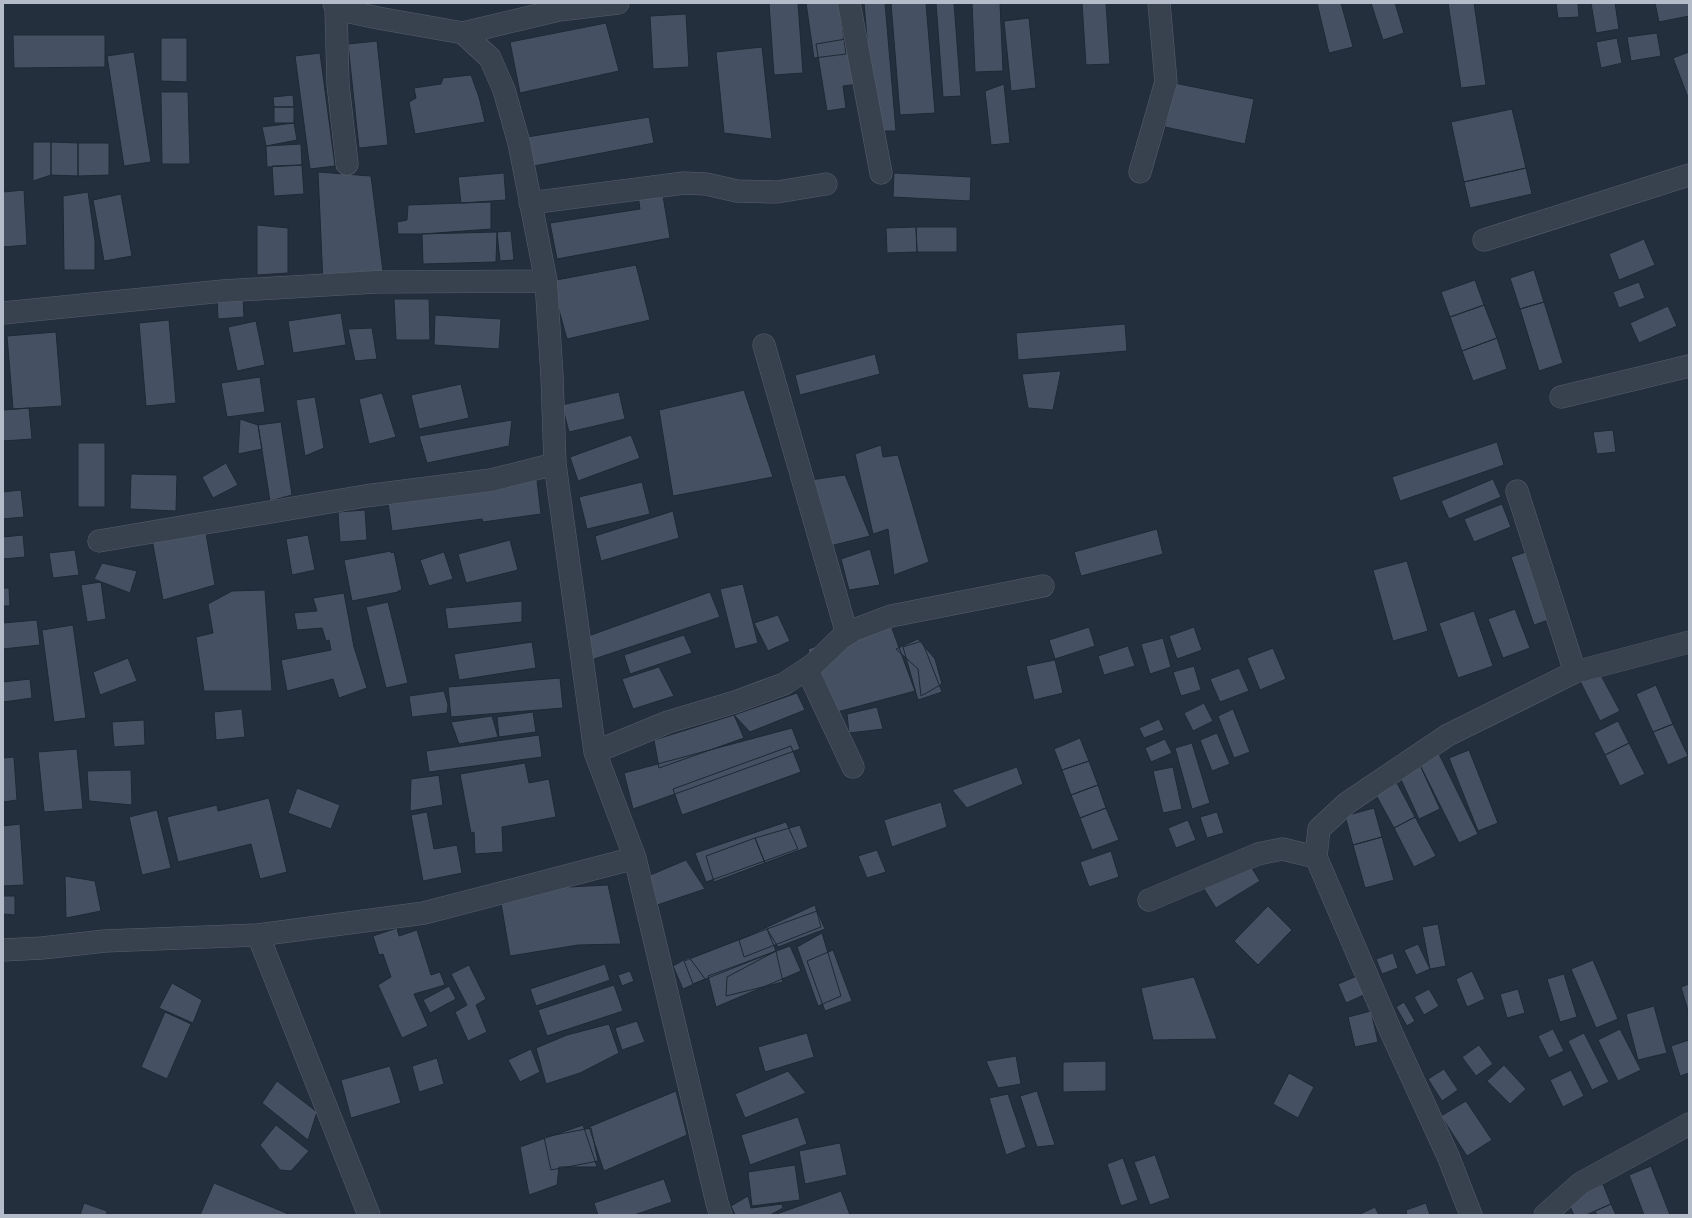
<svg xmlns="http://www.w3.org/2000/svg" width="1692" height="1218" viewBox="0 0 1692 1218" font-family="'DM Sans',sans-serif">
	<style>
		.building { fill: #455162; stroke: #1f2835 }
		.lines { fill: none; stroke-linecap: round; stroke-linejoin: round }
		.street-casing { stroke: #565f6c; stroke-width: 23 }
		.street { stroke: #38414e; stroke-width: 22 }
	</style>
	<rect width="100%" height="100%" fill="#242f3e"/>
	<path class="building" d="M769,3H798L803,73L774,75Z
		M806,3H839L846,54L814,58Z
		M864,3H885L896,131H875Z
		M891,3H926L935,113L900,115Z
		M936,3H954L961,96L943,97Z
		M972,3H1000L1003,71L975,72Z
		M1082,3H1106L1110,64L1086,65Z
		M1317,3H1341L1353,47L1329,53Z
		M1371,3H1395L1404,33L1383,40Z
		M1448,3H1474L1486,85L1461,88Z
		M1556,3H1578L1579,17L1558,18Z
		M1591,3H1615L1619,29L1596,33Z
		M1655,3H1689V16L1659,22Z
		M686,14L689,67L653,69L650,16Z
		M1029,18L1036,88L1011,91L1004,21Z
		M606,23L619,71L520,93L510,42Z
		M1657,33L1661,56L1631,61L1627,37Z
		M13,35H105V67L14,68Z
		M161,38H187V82L161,81Z
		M852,38L859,84L843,86L846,108L827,111L816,44Z
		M1617,38L1622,63L1601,68L1596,42Z
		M377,41L388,145L359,148L348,44Z
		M762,47L772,139L724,133L716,52Z
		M134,52L151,162L124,166L107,56Z
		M1689,52V100L1673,58Z
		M320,53L335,166L310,169L295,56Z
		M471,75L479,97L485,122L415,134L409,102L416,98L414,88L441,84L443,78Z
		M1174,83L1254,99L1245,144L1165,127Z
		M1004,84L1010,143L991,145L985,91Z
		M161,92H188L190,164H162Z
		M293,95L294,107H274L273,97Z
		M274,107H294V123H274Z
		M1512,109L1526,168L1464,182L1451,122Z
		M649,117L654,143L534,166L527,137Z
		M294,123L297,140L266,146L262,127Z
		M33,142H51V175L33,181Z
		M51,142L78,143V176L51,175Z
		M78,143H109V175L78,176Z
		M301,144L302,165L267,167L266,146Z
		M302,165L304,194L274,196L272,166Z
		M1526,168L1532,194L1470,208L1464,182Z
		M318,172L371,176L384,279L323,282Z
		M504,173L506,200L461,203L458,177Z
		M894,173L971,177L970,201L893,197Z
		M24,190L27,245L3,247V192Z
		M662,190L670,238L557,259L550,223L640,209L638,195Z
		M88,192L95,241V270H64L63,196Z
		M121,194L132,256L104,261L93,200Z
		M491,202V229L422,234H398L397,222L407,220L408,205Z
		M257,225L288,228V273L257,275Z
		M916,227H957V252H917Z
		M916,227L917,252L887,253L886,228Z
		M511,231L514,260L500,261L497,232Z
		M497,232L496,262L423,264L422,234Z
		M1644,239L1655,265L1619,280L1609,254Z
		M636,265L650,320L567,339L551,281Z
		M1534,270L1544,302L1520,309L1510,278Z
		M1475,280L1484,305L1450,317L1441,292Z
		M1639,282L1645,298L1619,308L1613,292Z
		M243,295L244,317L218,319L217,297Z
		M394,299H429L430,340H396Z
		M1544,302L1563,363L1539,371L1520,309Z
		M1484,305L1497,338L1462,351L1450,317Z
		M1668,306L1677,326L1639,343L1630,323Z
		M341,313L346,345L293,353L288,321Z
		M435,315L501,319L499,349L434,345Z
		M169,320L176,403L146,406L139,323Z
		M256,321L265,365L237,371L228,327Z
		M1125,324L1127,351L1018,360L1016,333Z
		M372,328L377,359L355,361L348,329Z
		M56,332L62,406L13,409L7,336Z
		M1497,338L1507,369L1473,381L1462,351Z
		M875,354L880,374L800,395L795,375Z
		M1061,371L1053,410L1028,408L1022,374Z
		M260,377L265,412L227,417L221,383Z
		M461,384L469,418L419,429L411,395Z
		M744,390L773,477L673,496L659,410Z
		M619,392L625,419L569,432L562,405Z
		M382,393L396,437L369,444L359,399Z
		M315,397L324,448L305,456L296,400Z
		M29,408L32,439L3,441V410Z
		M240,419L258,425L262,449L238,454Z
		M512,420L509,446L427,463L419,436Z
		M281,422L292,495L270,501L258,425Z
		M1613,430L1616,452L1597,454L1593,432Z
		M631,435L640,458L578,481L570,457Z
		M1497,442L1504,465L1400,501L1392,477Z
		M78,443H105V507H78Z
		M881,445L883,457L898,455L929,562L894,575L888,529L873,534L855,454Z
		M226,463L238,485L213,498L202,477Z
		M131,474L177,475L176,511L130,509Z
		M845,475L870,536L830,546L810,480Z
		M1493,479L1501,497L1449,519L1441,501Z
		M537,480L541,514L483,522L482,519L392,531L388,503L471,489Z
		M642,482L650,514L587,529L579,497Z
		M21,490L24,517L3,519V492Z
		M1502,504L1511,527L1474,542L1464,519Z
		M365,510L367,540L340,542L338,512Z
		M673,511L679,538L601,561L595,536Z
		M205,528L215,585L163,600L152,539Z
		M1157,529L1163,554L1081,576L1074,552Z
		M23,535L25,557L3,559V537Z
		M308,535L315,570L292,575L286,539Z
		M510,540L518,570L466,583L458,554Z
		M870,549L880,585L849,590L841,559Z
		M75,550L79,575L53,578L49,553Z
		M1532,550L1554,618L1534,625L1511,557Z
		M391,551V553L394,552L402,590L398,591V592L352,601L344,560Z
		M444,552L453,579L429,586L420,560Z
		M1407,561L1428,631L1393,641L1373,570Z
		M102,563L137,571L130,593L94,579Z
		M101,582L106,619L87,622L81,585Z
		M743,584L758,643L735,649L720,589Z
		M3,588H9L10,606H3Z
		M265,590L272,691H204L196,637L213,633L208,604L232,591Z
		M710,592L720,617L591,660L583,638Z
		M344,593L354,647L367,688L339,698L333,679L287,691L281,660L331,650L329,640L326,641L322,628L297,630L294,613L317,611L313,598Z
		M522,601V622L448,629L445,608Z
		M388,602L408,683L386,688L366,607Z
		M1515,609L1530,648L1503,658L1488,619Z
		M1474,611L1493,666L1458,678L1439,623Z
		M778,615L790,641L768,651L754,623Z
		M37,620L40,645L3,649V623Z
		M890,623L915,691L826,715L808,649Z
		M73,625L86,718L54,722L42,630Z
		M1089,627L1095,646L1055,659L1049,640Z
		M1194,627L1202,650L1177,659L1169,636Z
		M684,635L692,653L630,674L624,655Z
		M1163,638L1171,667L1150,674L1141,644Z
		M918,639L935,659L942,684L921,696L918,669L896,649Z
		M922,641L942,692L918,700L903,647Z
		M532,642L536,668L459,680L454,654Z
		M1128,646L1135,666L1104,675L1098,656Z
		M1273,648L1286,679L1260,690L1247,658Z
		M128,658L137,681L100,695L93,672Z
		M1055,660L1063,693L1034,700L1026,666Z
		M1194,666L1201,690L1181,696L1173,672Z
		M659,667L674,696L633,709L622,679Z
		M1239,668L1249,691L1220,702L1210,679Z
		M1598,670L1620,711L1600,721L1579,679Z
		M560,678L563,708L451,717L448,687Z
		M30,679L32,698L3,702V682Z
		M1656,685L1673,724L1653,732L1636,694Z
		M444,691L448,705L447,713L412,717L409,696Z
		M797,693L805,710L750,732L734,715Z
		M1204,703L1213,721L1193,731L1184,713Z
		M877,707L883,729L849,733L847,714Z
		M242,709L245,737L216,740L214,712Z
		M1233,709L1250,752L1234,758L1218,716Z
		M533,712L536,732L499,737L497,717Z
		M734,715L744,738L659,768L654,740Z
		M492,716L498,737L459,744L451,722Z
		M1159,719L1164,730L1144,738L1139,728Z
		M144,720L145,745L114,747L112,722Z
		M1618,721L1629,743L1605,755L1594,733Z
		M1673,724L1688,756L1668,765L1653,732Z
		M792,728L800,749L633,809L624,773Z
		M1217,733L1230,764L1212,771L1200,740Z
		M539,735L542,757L429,772L426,751Z
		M1080,738L1089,761L1062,770L1054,749Z
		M1165,739L1172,753L1151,762L1145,748Z
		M1192,743L1210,803L1192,809L1175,748Z
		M1629,743L1645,774L1620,786L1605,755Z
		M791,746L801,772L682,815L673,789Z
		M77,749L83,809L44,812L38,752Z
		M1469,750L1498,823L1478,831L1449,758Z
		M1439,754L1478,834L1459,843L1419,763Z
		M14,757L17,800L3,802V758Z
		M1089,761L1098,785L1071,795L1062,770Z
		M525,763L529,783L549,779L556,817L502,827L503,852L475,854L474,832L471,833L460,774Z
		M1419,763L1440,809L1419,819L1398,773Z
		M1017,767L1023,784L967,808L952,790Z
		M1173,767L1182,809L1163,813L1153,771Z
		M131,770L132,805L89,801L87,771Z
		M441,775L439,776L443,805L410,811L411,779Z
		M1397,783L1415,817L1394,828L1376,795Z
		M1098,785L1106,808L1080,818L1071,795Z
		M297,788L340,805L331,829L288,813Z
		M269,798L287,872L260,879L251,844L178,862L167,817L217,805L218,811Z
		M941,802L947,827L892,847L884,820Z
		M1106,808L1119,840L1092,850L1080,818Z
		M1374,808L1382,837L1353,845L1345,816Z
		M157,810L171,868L142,875L129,817Z
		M427,812L434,849L457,845L462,873L423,881L411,815Z
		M1217,812L1224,833L1207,838L1200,817Z
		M1415,817L1436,856L1414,867L1394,828Z
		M1188,820L1196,840L1176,848L1168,828Z
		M786,822L798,849L706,882L695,853Z
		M20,824L24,885L3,886V826Z
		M800,825L808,847L765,863L755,838Z
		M1382,837L1394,880L1365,888L1353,845Z
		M755,838L765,863L714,882L706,856Z
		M877,850L886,872L867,878L858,856Z
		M1111,851L1119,877L1089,887L1080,862Z
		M686,860L705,889L657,905L648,876Z
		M1248,862L1260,881L1216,908L1204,889Z
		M65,876L95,881L101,911L66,918Z
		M569,885V887L608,885L621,944L578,945L510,956L500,897Z
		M3,896H15V915L3,914Z
		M815,905L821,927L744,957L739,940Z
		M1268,906L1292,930L1258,965L1234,941Z
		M817,911L825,929L778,947L767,929Z
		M1438,924L1446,966L1430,969L1422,927Z
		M397,928L399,936L417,930L431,975L440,972L445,985L414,994L428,1026L402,1038L378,985L391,977L383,954L379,955L373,936Z
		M767,929L776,951L693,984L684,961Z
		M822,933L841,996L818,1006L797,947Z
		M1418,944L1430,969L1416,975L1404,950Z
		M790,946L801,971L716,1007L708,976Z
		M833,950L852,1001L825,1011L807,961Z
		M776,951L783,982L726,996L727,977Z
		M1393,953L1398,968L1382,974L1376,959Z
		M689,957L705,979L683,989L673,966Z
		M1593,960L1618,1019L1596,1028L1571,969Z
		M605,964L610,980L536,1006L530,989Z
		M469,965L486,999L476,1005L487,1032L468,1041L455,1012L467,1005L451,974Z
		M630,971L634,981L622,986L618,975Z
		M1472,971L1485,999L1467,1007L1456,979Z
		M1564,974L1577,1017L1560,1022L1547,979Z
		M1357,976L1366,994L1346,1003L1338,984Z
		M1194,977L1217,1039L1153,1040L1141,988Z
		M172,983L202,1000L193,1023L159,1008Z
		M1689,984V1014L1681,987Z
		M614,985L623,1011L547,1036L538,1010Z
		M449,986L456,999L430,1013L423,1000Z
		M1429,989L1439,1006L1424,1015L1414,997Z
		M1518,989L1525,1013L1507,1018L1500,994Z
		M1404,1002L1415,1021L1407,1026L1396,1007Z
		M1654,1006L1667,1053L1638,1060L1626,1014Z
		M1371,1011L1378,1042L1355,1047L1348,1017Z
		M165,1012L191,1024L167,1079L141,1067Z
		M637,1021L645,1042L622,1050L615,1028Z
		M609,1024L619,1053L580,1073L546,1084L536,1048L567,1035Z
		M1553,1029L1564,1051L1549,1058L1538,1036Z
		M1620,1029L1641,1070L1618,1081L1598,1040Z
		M807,1033L814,1057L765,1072L758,1047Z
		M1584,1033L1609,1082L1592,1090L1568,1041Z
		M1689,1040V1073L1680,1076L1671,1046Z
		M1479,1045L1493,1064L1476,1076L1462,1057Z
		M531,1049L540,1072L520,1082L508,1060Z
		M1016,1056L1021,1084L998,1088L986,1061Z
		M437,1058L444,1084L419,1092L412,1066Z
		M1106,1061V1091L1063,1092V1062Z
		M1504,1065L1526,1089L1510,1104L1487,1081Z
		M390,1066L401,1103L351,1118L341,1080Z
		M1444,1069L1458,1090L1442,1101L1428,1079Z
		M1571,1070L1584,1096L1563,1107L1550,1080Z
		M788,1071L806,1093L745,1118L735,1094Z
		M1289,1073L1314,1087L1298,1118L1273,1104Z
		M277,1081L317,1112L308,1140L262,1103Z
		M676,1091L687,1135L604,1171L589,1127Z
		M1037,1091L1055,1145L1037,1147L1020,1096Z
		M1008,1094L1026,1147L1006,1155L989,1098Z
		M1466,1101L1492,1140L1467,1156L1441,1116Z
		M798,1117L807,1144L750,1165L741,1135Z
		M276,1125L309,1151L291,1171L280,1170L260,1145Z
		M583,1125L597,1167H559L557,1185L529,1195L520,1147Z
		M591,1128L598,1161L551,1170L544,1137Z
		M840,1143L847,1175L805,1184L799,1151Z
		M1155,1155L1170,1198L1150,1205L1134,1162Z
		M1123,1158L1138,1200L1121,1206L1107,1164Z
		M795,1165L800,1200L752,1206L748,1172Z
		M1651,1166L1670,1215H1644L1629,1175Z
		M664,1179L672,1202L634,1215H598L594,1203Z
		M214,1183L250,1198L291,1215H200Z
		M1603,1184L1611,1204L1586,1215H1574L1567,1200Z
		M841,1191L850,1215H774Z
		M748,1196L751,1208L782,1204L783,1208L770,1215H735L731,1206Z
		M84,1203L107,1211L106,1215H80Z
		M1426,1203L1430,1215H1407L1406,1210Z
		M1611,1204L1616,1215H1597L1595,1211Z
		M1375,1207L1379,1215H1358Z"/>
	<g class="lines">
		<g class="street-casing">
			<path id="street" d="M334,3L336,9L378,18L463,33L490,58L504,90L519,143L546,281L552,376L555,464L595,752L635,858L717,1203L721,1215
				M849,3L881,173
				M336,9L338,84L347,164
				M463,33L559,10L618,3
				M1140,172L1166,82L1159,3
				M530,203L684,183L706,184L737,191L777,192L826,184
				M1484,240L1689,175
				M3,313L223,291L376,282L546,281
				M764,345L847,634
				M1561,397L1689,366
				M1517,491L1575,672
				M99,541L365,496L491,480L555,464
				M807,669L853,767
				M595,752L668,722L735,702L784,684L814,664L840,639L854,630L891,616L1043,586
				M1149,900L1258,854L1282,849L1316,857
				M258,935L369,1215
				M3,950L42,948L105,941L258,935L424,913L635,858
				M1471,1215L1448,1156L1392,1034L1316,857L1319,829L1347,803L1448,735L1575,672L1689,642
				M1545,1215L1581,1183L1689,1124"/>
		</g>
		<use href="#street" class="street"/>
	</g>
	<rect width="1692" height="1218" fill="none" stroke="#b4bcc9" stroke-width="8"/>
</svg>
